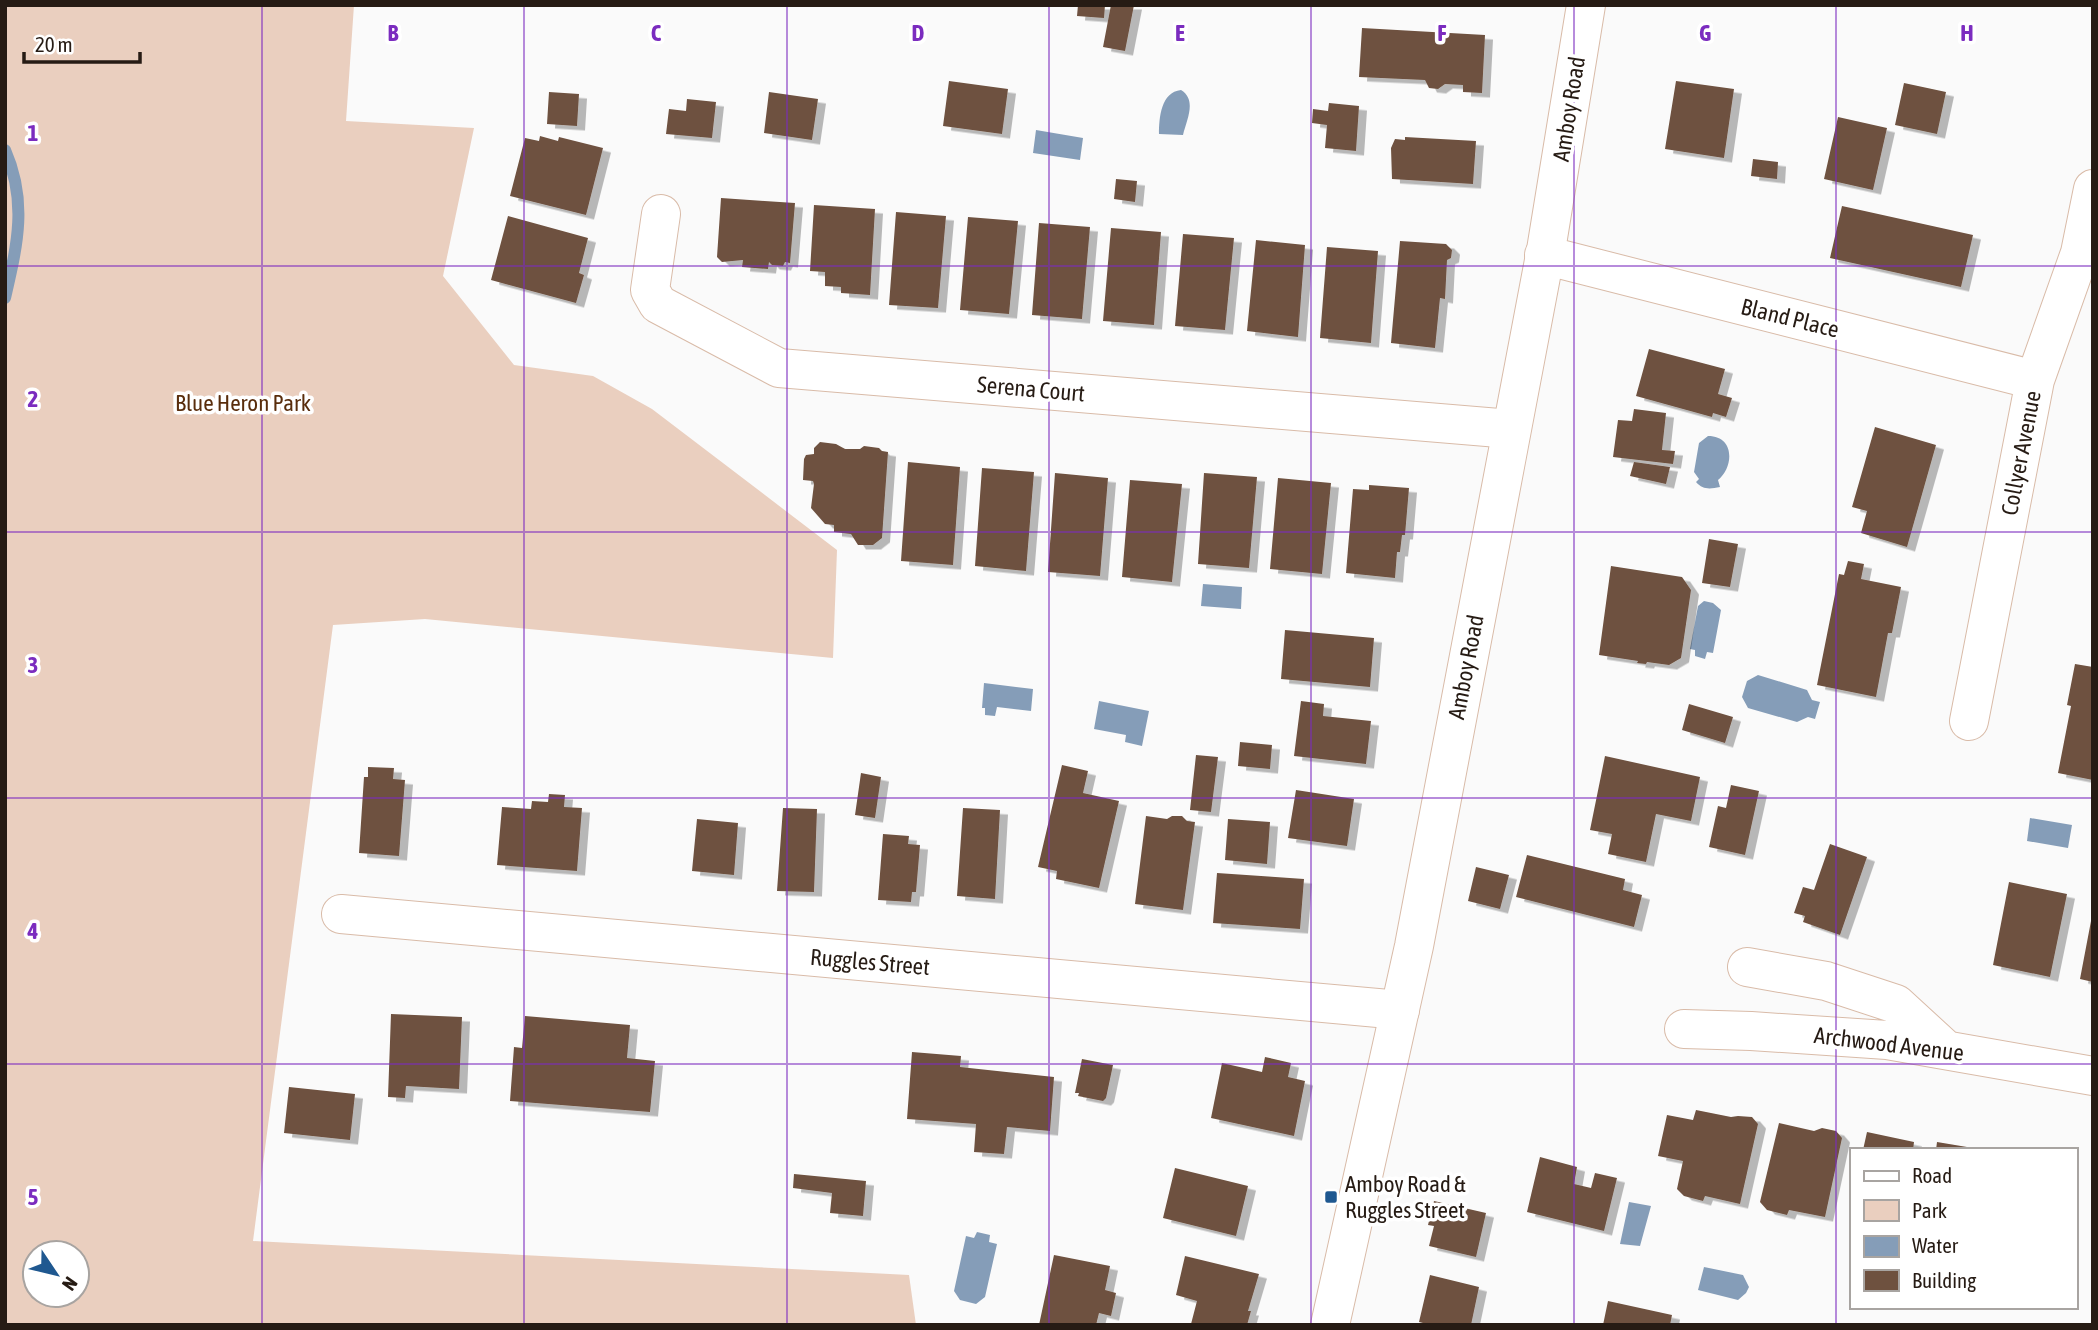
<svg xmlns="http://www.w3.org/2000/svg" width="2098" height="1330" viewBox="0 0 2098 1330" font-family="'Asap Condensed',sans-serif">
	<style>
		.green { fill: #eacfbf; fill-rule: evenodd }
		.water { fill: #859db8 }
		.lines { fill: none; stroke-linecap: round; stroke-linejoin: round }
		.stream { stroke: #859db8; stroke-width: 12 }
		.building { fill: #6e513f; filter: url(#shadow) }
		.minor-casing { stroke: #d9bba8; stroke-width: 40 }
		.major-casing { stroke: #d9bba8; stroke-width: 40 }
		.minor { stroke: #fff; stroke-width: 38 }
		.major { stroke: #fff; stroke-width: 38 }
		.grid { fill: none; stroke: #7b2cbf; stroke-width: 2; stroke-opacity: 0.55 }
		.poi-dot { fill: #1f5890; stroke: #fff; stroke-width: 2.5 }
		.labels { text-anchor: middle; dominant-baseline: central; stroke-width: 7; stroke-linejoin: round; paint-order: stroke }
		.street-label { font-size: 23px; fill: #261b14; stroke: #fff }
		.park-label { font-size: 23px; fill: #592d0c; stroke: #fff }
		.poi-label { font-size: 23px; fill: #261b14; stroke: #fff; text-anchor: start }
		.grid-label { font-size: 23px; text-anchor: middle; font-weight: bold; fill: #7b2cbf; stroke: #fff; stroke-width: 7; stroke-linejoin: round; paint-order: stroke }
	</style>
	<defs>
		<filter id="shadow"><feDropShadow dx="8" dy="4.5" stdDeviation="0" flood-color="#0004"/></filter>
	</defs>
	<rect width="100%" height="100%" fill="#fafafa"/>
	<path class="green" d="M5,5H354L346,121L474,128L443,276L514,365L593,376L652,409L837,550L833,658L425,619L333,625L253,1241L909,1275L916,1325H5ZM35,1253H77V1295H35Z"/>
	<path class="water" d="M1181,90C1197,100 1187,119 1183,135L1159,134C1159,118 1161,92 1181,90Z
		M1036,130L1083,138L1080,160L1033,153Z
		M1708,436C1735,436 1734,467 1718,480L1720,487C1710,489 1703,490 1696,482L1699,479L1694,472L1699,443Z
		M1203,584L1242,587L1241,609L1201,606Z
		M1704,601L1713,603L1721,610L1713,653L1707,652L1705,659L1695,656V650L1690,649L1698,606Z
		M1758,675L1807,690L1812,700L1820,702L1815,719L1808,717L1797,722L1748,708L1742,697L1747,681Z
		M984,683L1033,689L1031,711L997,707L995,716L985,715V708H982Z
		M1099,701L1149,711L1142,746L1125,742L1126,735L1094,729Z
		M2030,818L2072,825L2068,848L2027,841Z
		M1629,1202L1651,1206L1640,1246L1620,1244Z
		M977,1232L990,1235L989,1242L997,1244L985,1297L976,1304L960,1300L954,1291L966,1236L974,1238Z
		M1704,1267L1743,1275L1749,1287L1746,1293L1738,1300L1698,1290Z"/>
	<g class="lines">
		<path class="stream" d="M5,150C28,202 17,246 5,298"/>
	</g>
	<path class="building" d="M1078,5H1105L1104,18L1077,16Z
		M1111,5H1134L1125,51L1103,47Z
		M1362,28L1485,35L1482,93L1463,92V85L1445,84L1438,89L1429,88L1425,80L1359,77Z
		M949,81L1008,89L1002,134L943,126Z
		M1676,81L1734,89L1724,158L1665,149Z
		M1904,83L1946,92L1937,134L1895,125Z
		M549,92L579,94L577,126L547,124Z
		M769,92L818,99L812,140L764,133Z
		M687,99L716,102L712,138L666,134L669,109L686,111Z
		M1329,103L1359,106L1356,151L1325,148L1327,125L1312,123L1313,109L1328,111Z
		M1838,117L1887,128L1873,190L1824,179Z
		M540,136L558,141L559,137L603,148L586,215L510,196L525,138L539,141Z
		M1405,137L1476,141L1473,184L1392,179L1391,148L1395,139L1405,140Z
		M1753,159L1778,162L1777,179L1751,176Z
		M1116,179L1137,181L1135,202L1114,199Z
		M721,198L795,203L790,263L785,262L783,266L772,265L769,262L768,269L742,267L743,260L722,262L717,257Z
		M814,205L875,209L870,295L841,293V287L825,286V272L810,271Z
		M1842,206L1973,235L1961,287L1830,258Z
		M896,212L946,216L938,308L889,305Z
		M508,216L588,238L579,273L584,275L576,303L491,280Z
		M968,217L1018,221L1009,314L960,310Z
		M1039,223L1090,227L1082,319L1032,315Z
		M1111,228L1161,232L1154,325L1103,321Z
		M1183,234L1234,238L1225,330L1175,326Z
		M1256,240L1305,245L1298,337L1247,331Z
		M1400,241L1446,244L1452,250L1451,258L1447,260L1445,299L1440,298L1435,348L1391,343Z
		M1327,247L1378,251L1371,343L1320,338Z
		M1649,349L1725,369L1718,394L1732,398L1726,417L1713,413L1712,417L1636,396Z
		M1634,409L1666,413L1662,450L1675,451L1673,464L1613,457L1618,420L1632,421Z
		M1875,427L1936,445L1907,547L1861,533L1867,511L1852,507Z
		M820,442L836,444L845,449H860L864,446L879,448L882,451L888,452L882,538L873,545H858L851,534L834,532V525L825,524L811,508L814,484L813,481L803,480L804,459L806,455L814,454V448Z
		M908,462L960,467L953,565L901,561Z
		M1634,462L1670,467L1666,484L1630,476Z
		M982,468L1034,472L1026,571L975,566Z
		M1055,473L1108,478L1100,576L1048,572Z
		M1204,473L1257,477L1249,568L1198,564Z
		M1278,478L1331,483L1322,574L1270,569Z
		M1130,480L1182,484L1172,582L1122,577Z
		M1369,485L1409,488L1405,535H1402L1400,552H1397L1395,578L1346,573L1353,489L1369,490Z
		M1709,539L1738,544L1730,587L1702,583Z
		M1848,561L1864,564L1861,579L1901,587L1892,633H1888L1876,697L1817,685L1839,574L1844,575Z
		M1611,566L1682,577L1691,590L1681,658L1669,665L1647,662L1646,664L1637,663L1638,661L1599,655Z
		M1285,630L1374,638L1370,687L1281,679Z
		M2075,664L2093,667V780L2058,773L2071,706L2067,705Z
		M1301,701L1324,704L1323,716L1371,721L1366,764L1294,756Z
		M1689,704L1733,717L1725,743L1682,730Z
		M1240,742L1272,745L1270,769L1238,766Z
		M1196,755L1218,757L1211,812L1190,810Z
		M1605,756L1700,777L1691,821L1656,814L1646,862L1608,854L1612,834L1590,830Z
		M1062,765L1088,771L1083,793L1119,801L1099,888L1056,879L1057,871L1038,867Z
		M368,767L394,768L393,779L405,780L399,856L359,853L364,777H368Z
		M861,773L881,777L875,818L855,815Z
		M1731,785L1759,791L1745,855L1709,847L1718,806L1726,808Z
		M1296,790L1354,799L1347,846L1288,838Z
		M549,794L565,795L564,807L582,808L577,871L497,865L502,807L531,809L532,801L548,802Z
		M783,808L817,809L814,892L777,891Z
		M963,808L1000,810L995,899L957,896Z
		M1146,816L1167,819L1172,816H1182L1187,821L1195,822L1183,910L1135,904Z
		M697,819L738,823L734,875L692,871Z
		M1228,819L1270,822L1267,864L1225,860Z
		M883,834L909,836L908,844L920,845L916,892H912L911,902L878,900Z
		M1830,844L1867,857L1840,935L1803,922L1805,916L1794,913L1803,887L1814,890Z
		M1527,855L1625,879L1623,890L1642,895L1634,927L1516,897Z
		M1476,867L1509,875L1500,909L1468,901Z
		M1217,873L1304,879L1300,929L1213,923Z
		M2009,882L2067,894L2050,977L1993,965Z
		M2091,921H2093V982L2080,979Z
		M391,1014L462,1017L459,1089L406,1086L405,1098L388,1097Z
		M525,1016L630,1025L627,1058L655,1061L650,1112L510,1101L514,1047L522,1048Z
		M912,1052L961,1056L960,1067L1054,1077L1050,1131L1007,1127L1004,1154L974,1152L976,1124L907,1119Z
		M1265,1057L1291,1063L1288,1077L1305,1081L1294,1136L1211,1118L1222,1063L1262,1072Z
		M1082,1059L1113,1065L1106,1098L1103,1101L1078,1096L1079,1093H1075Z
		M289,1087L355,1094L350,1140L284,1133Z
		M1696,1110L1731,1117L1738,1116L1752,1117L1758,1124L1740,1204L1705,1196L1703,1201L1684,1196L1677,1189L1683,1161L1658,1156L1667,1115L1693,1120Z
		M1779,1123L1814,1131L1822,1128L1836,1131L1842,1138L1825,1217L1789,1210L1787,1215L1767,1210L1760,1202Z
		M1867,1132L1914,1142L1913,1150H1863Z
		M1937,1142L1973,1148V1150H1936Z
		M1540,1157L1577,1167L1574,1184L1591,1188L1595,1173L1617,1178L1604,1231L1527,1212Z
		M1175,1168L1248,1186L1236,1236L1163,1218Z
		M794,1174L866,1181L863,1216L830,1213L832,1193L793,1188Z
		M1434,1201L1486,1213L1476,1257L1429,1246L1434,1226L1428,1225Z
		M1054,1255L1110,1266L1105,1290L1116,1293L1111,1316L1099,1313L1096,1325H1039Z
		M1185,1256L1259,1274L1248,1311H1251L1247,1325L1191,1324L1197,1301L1176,1295Z
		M1430,1275L1479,1287L1471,1325H1431L1419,1322Z
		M1608,1301L1672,1315L1670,1325H1603Z"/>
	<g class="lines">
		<g class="minor-casing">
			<path id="minor" d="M661,214L650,290L658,304L779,368L1511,429
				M1544,255L2035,380
				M1969,721L2035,380L2080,253L2093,189
				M341,914L1400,1010
				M1747,967L1826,981L1896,1004L1945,1049
				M1684,1029L1751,1031L1887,1040L2093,1076"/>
		</g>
		<g class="major-casing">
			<path id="major" d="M1330,1325L1414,946L1546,250L1586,5"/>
		</g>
		<use href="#minor" class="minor"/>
		<use href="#major" class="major"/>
	</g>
	<path class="grid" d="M262,5V1325M524,5V1325M787,5V1325M1049,5V1325M1311,5V1325M1574,5V1325M1836,5V1325M5,266H2093M5,532H2093M5,798H2093M5,1064H2093"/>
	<rect class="poi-dot" x="1324" y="1190" width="14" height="14" rx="3.5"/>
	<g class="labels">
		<g class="street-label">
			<text transform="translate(1569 109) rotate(-81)">Amboy Road</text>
			<text transform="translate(1790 318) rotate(14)">Bland Place</text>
			<text transform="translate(1031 389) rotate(5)">Serena Court</text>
			<text transform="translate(2021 453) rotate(-79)">Collyer Avenue</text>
			<text transform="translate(1466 667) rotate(-79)">Amboy Road</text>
			<text transform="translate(870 962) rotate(5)">Ruggles Street</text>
			<text transform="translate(1889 1044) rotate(7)">Archwood Avenue</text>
		</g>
		<g class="park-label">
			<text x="243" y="403">Blue Heron Park</text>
		</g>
		<g class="poi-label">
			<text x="1345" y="1184">Amboy Road &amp;<tspan x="1345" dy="26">Ruggles Street</tspan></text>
		</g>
	</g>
	<g class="grid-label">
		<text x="393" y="41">B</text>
		<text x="656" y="41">C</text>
		<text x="918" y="41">D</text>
		<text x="1180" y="41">E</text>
		<text x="1442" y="41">F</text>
		<text x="1705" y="41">G</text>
		<text x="1967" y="41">H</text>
		<text x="33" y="141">1</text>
		<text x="33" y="407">2</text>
		<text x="33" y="673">3</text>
		<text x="33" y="939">4</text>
		<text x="33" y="1205">5</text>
	</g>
	<rect width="2098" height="1330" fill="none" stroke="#261b14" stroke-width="14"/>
	<rect x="1850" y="1148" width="228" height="161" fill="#ffffff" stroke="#a8a4a1" stroke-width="2"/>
	<rect x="1864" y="1171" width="35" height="10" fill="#ffffff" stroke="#a8a4a1" stroke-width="2"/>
	<text x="1912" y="1183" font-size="21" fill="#261b14">Road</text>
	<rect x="1864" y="1200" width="35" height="21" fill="#eacfbf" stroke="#a8a4a1" stroke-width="2"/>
	<text x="1912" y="1218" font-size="21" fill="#261b14">Park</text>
	<rect x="1864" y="1236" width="35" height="21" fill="#859db8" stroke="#a8a4a1" stroke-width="2"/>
	<text x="1912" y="1253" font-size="21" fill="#261b14">Water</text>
	<rect x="1864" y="1270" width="35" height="21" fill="#6e513f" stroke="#a8a4a1" stroke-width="2"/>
	<text x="1912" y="1288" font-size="21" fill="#261b14">Building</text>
	<g transform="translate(56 1274) rotate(125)"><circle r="33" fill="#ffffff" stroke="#a8a4a1" stroke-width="2"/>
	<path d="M0-5L12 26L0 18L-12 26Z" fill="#1f5890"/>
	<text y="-10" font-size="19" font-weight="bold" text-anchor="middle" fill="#261b14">N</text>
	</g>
	<path d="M24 52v10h116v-10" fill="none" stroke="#261b14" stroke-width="3.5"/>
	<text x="35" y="52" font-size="21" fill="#261b14" stroke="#ffffff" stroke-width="5" paint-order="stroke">20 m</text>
</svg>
